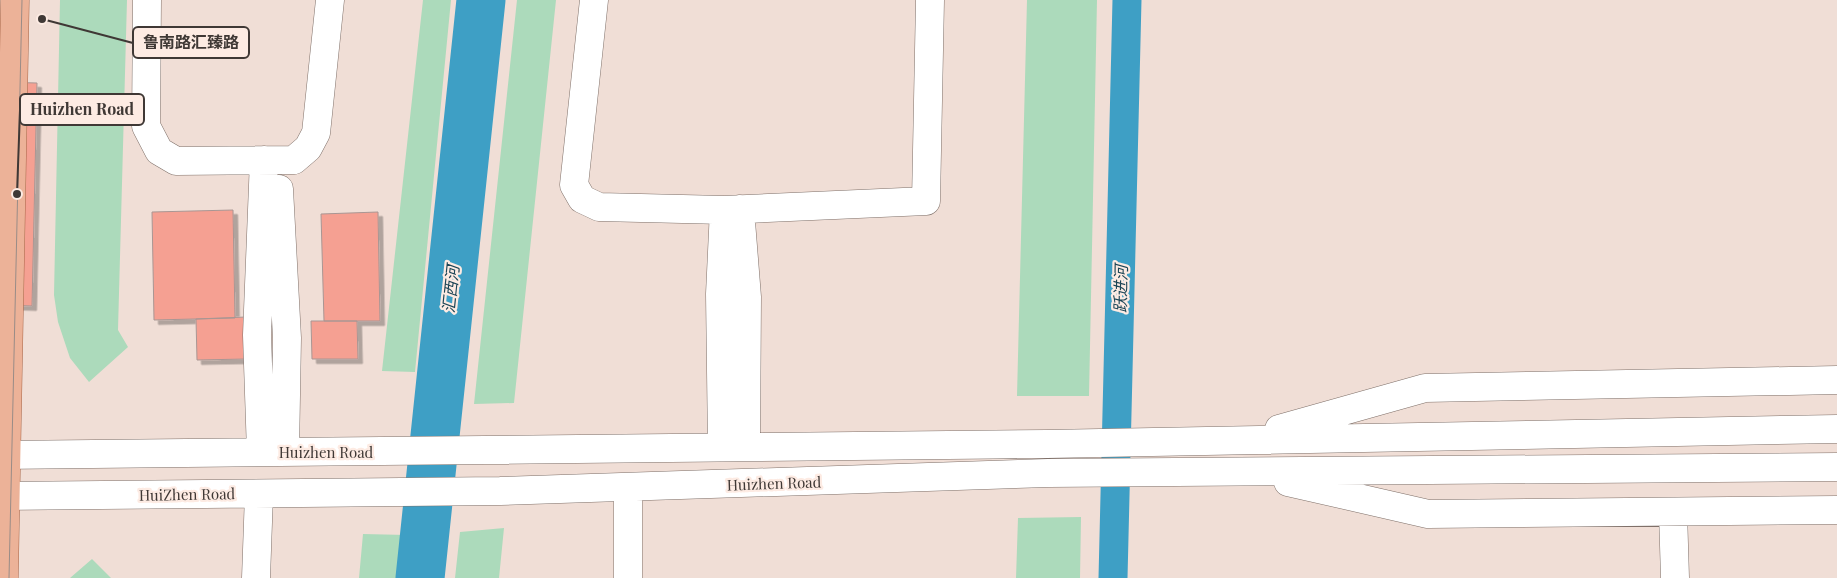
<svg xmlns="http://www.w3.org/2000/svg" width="1837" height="578" viewBox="0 0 1837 578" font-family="'Playfair Display','Noto Sans SC',serif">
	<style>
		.green { fill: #acdabb }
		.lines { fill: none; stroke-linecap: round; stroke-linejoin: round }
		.canal { stroke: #3e9fc5; stroke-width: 29 }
		.river { stroke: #3e9fc5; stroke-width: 49 }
		.building { fill: #f5a092; stroke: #a99693; filter: url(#shadow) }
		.minor-casing { stroke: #7f7069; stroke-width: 29 }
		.major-casing { stroke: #a86648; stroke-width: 29 }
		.minor { stroke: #fff; stroke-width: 28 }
		.major { stroke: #ecb298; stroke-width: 28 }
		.tram { stroke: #998c87; stroke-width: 1 }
		.labels { text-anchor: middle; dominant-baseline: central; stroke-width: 4.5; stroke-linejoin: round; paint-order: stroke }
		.street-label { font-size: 15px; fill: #3f3835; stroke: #fdebe3 }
		.water-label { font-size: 16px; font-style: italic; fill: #1c4556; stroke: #fdebe3 }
		.leader { fill: none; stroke: #3f3835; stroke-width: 2 }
		.callout-dot { fill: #3f3835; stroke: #fdebe3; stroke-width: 2 }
		.callout { fill: #fdebe3; stroke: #3f3835; stroke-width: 2 }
		.callout-label { font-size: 16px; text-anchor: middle; font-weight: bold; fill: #3f3835 }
	</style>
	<defs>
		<filter id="shadow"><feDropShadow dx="4.5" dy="4.5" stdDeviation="0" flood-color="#0004"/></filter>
	</defs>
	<rect width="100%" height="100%" fill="#f0ded6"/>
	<path class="green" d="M60,0H127L118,330L128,347L89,382L70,358L58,322L54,295Z
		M423,0H451L415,372L382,371Z
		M517,0H556L514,403L474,404Z
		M1027,0H1097L1089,396H1017Z
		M1081,517L1080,578H1016L1018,518Z
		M504,528L499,578H455L460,532Z
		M363,534L407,535V570L405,578H359Z
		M92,559L111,578H70Z"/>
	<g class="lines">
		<path class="canal" d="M1113,578L1127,0"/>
		<path class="river" d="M420,578L481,0"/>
	</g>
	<path class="building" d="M0,82L37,83L32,306L0,305Z
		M233,210L235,318L154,320L152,212Z
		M378,212L380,321H324L321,214Z
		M246,317V359L197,360L196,319Z
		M311,321H357L358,359H312Z"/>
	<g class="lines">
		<g class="minor-casing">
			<path id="minor" d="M147,0L146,126L159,151L176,161L294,160L308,148L316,133L330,0
				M594,0L574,185L582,199L599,207L724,210L926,201L930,0
				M279,189L287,338L285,452
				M740,209L747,297L746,446
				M1279,429L1425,388L1837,380
				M722,447L720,294L724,210
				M261,452L257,335L264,160
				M0,455L1047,444L1837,429
				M1288,482L1428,514L1837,510
				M628,488V578
				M0,496L500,491L1048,473L1837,467
				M1673,512L1675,578
				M256,578L259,494"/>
		</g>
		<g class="major-casing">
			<path id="major" d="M4,578L15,0"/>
		</g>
		<use href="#minor" class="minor"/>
		<use href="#major" class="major"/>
		<path class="tram" d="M9,578L22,0"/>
	</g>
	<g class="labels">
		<g class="street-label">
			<text x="326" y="452">Huizhen Road</text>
			<text transform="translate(774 483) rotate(-2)">Huizhen Road</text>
			<text transform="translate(187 494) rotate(-1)">HuiZhen Road</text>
		</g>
		<g class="water-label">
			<text transform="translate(450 289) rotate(-84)">汇西河</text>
			<text transform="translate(1120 289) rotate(-89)">跃进河</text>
		</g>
	</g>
	<path class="leader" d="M42 19L133 43M17 194L20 110"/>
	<g class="callout-dot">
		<circle cx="42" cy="19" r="5"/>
		<circle cx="17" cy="194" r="5"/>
	</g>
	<g class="callout">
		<rect x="133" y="27" width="116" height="31" rx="5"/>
		<rect x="20" y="94" width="124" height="31" rx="5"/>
	</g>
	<g class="callout-label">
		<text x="191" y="48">鲁南路汇臻路</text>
		<text x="82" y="115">Huizhen Road</text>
	</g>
</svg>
